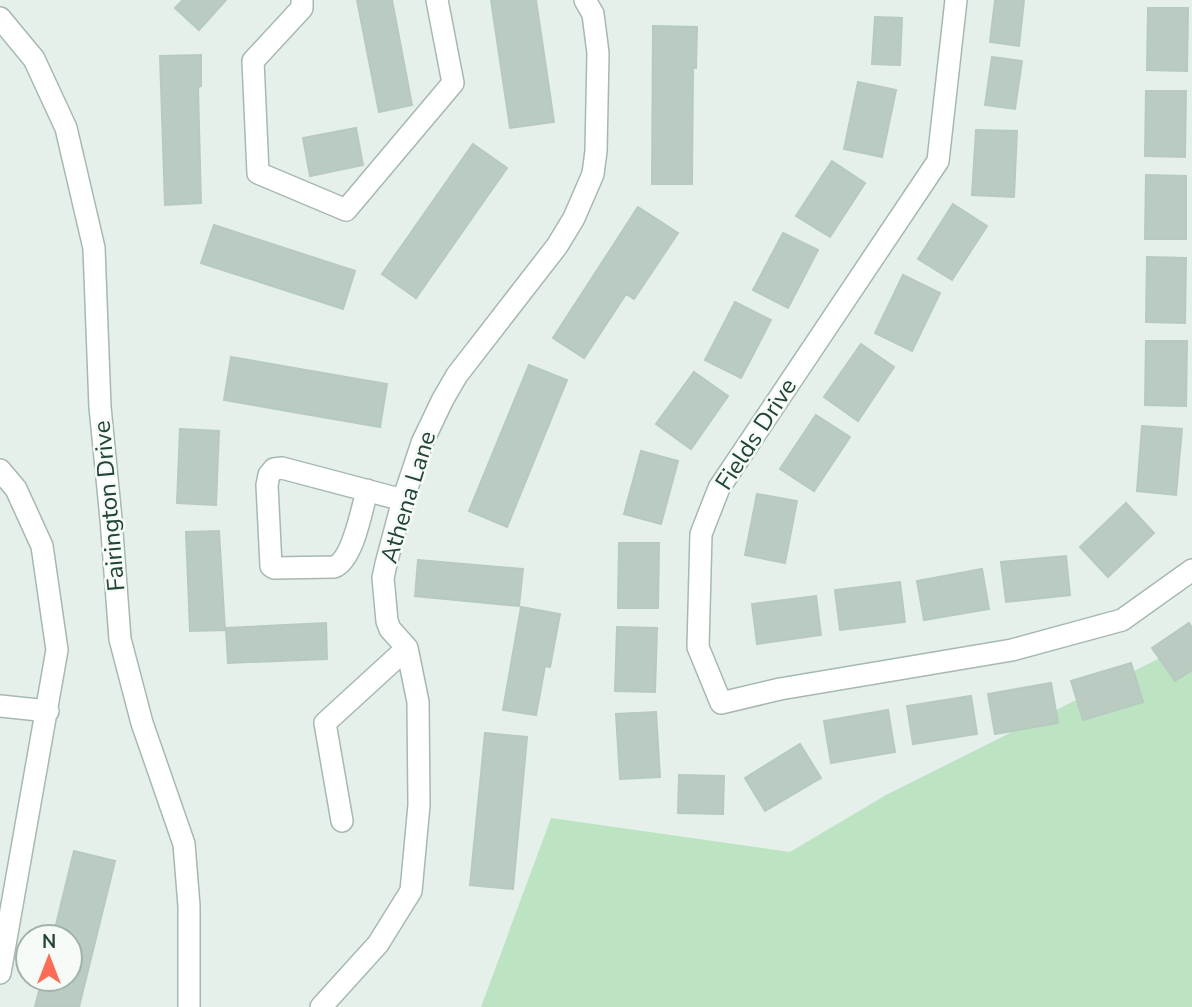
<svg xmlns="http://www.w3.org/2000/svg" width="1192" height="1007" viewBox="0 0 1192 1007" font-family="'Nunito Sans',sans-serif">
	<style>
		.green { fill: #bce3c2 }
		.building { fill: #bacbc2; stroke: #b6cac0; stroke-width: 2 }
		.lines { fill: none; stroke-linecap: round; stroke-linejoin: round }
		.minor-casing { stroke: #a6b9b1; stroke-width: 24 }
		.minor { stroke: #fff; stroke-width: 21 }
		.labels { text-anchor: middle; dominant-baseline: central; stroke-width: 5; stroke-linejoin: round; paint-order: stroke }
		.street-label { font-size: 24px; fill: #214437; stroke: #f6fbf8 }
	</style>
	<rect width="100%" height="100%" fill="#e5f0ea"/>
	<path class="green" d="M1192,642V1007H481L551,818L790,852L886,795Z"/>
	<path class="building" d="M183,0H226L199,30L175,8Z
		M357,0H392L412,105L379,112Z
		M491,0H536L554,122L510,128Z
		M995,0H1024L1019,46L990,42Z
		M1148,8H1188L1187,71L1147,70Z
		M875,17L902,18L900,65L872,64Z
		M653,26L697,27L696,68H693L692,184H652Z
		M201,55V86L198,87L201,203L165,205L160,56Z
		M992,57L1022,61L1015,109L985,105Z
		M858,82L896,90L882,157L844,149Z
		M1146,91H1186L1185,157L1145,156Z
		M356,128L363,165L310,176L303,138Z
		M976,130L1017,131L1014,197L972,195Z
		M473,144L507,168L416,298L382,274Z
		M832,161L865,183L830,237L796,216Z
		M1146,175L1186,176V239H1145Z
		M953,204L987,226L952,280L918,259Z
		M638,207L678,233L634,299L626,294L584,358L553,338Z
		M214,225L355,271L343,309L201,263Z
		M783,233L818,250L788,308L753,290Z
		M1147,257L1186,258L1185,323L1146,322Z
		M903,275L940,293L912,351L875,333Z
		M735,302L771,320L741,378L705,360Z
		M1146,341H1187L1186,406L1145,405Z
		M861,344L894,367L858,421L824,397Z
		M231,357L387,384L380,427L224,400Z
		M529,365L567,380L507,527L469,511Z
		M694,372L728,396L691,449L656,424Z
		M816,415L850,437L814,491L780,469Z
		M1142,426L1182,429L1176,495L1137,491Z
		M180,429L219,431L216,505L177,503Z
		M641,451L678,461L661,524L624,514Z
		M757,494L797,501L785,563L745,555Z
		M1126,503L1154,533L1108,577L1080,547Z
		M219,531L225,630L190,631L186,532Z
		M619,543H659L658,608H618Z
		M1066,556L1070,595L1006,602L1001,562Z
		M418,560L523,569L519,606L415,596Z
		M982,569L989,609L924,620L917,581Z
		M900,582L905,622L840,630L835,590Z
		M816,596L821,635L757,644L752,604Z
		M521,607L560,614L550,667L545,666L536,715L503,710Z
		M326,623L327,659L228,663L226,628Z
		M1189,623L1192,628V670L1175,681L1152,648Z
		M617,627L657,628L655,692L615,691Z
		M1131,663L1143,702L1083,720L1071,681Z
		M1051,683L1058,723L995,734L988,694Z
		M971,696L977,734L913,744L907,706Z
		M888,710L895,752L831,763L824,721Z
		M656,712L660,777L620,779L616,714Z
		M485,733L527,737L513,889L470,885Z
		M800,744L821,778L765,811L745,778Z
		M679,775L724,776L723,814L678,813Z
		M74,851L115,861L79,1007H35L42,979H70V937H53Z"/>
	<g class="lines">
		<g class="minor-casing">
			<path id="minor" d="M302,0V8L253,61L258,173L346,210L453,83L437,0
				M956,0L938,161L719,488L701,534L698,647L721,703L780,689L1012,650L1122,620L1192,570
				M0,18L34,59L66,128L94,248L100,407L111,519L120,639L142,723L184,844L189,906V1007
				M0,470L16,489L42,546L57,650L0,973
				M367,490C362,509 353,560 334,567L274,568L271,566L267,485L269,475L274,469L282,468L403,500
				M0,706L48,711
				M342,821L325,723L407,648
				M321,1007L378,944L411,891L419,805L418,702L407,648L390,629L387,621L383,578L386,564L403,500L422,443L443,399L457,375L557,246L574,218L593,174L596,151L598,53L593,14L585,0"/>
		</g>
		<use href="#minor" class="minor"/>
	</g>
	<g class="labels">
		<g class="street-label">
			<text transform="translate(756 434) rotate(-57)">Fields Drive</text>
			<text transform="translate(408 497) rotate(-73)">Athena Lane</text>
			<text transform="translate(109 506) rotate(-95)">Fairington Drive</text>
		</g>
	</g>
	<g transform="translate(49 958)"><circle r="33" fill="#f6fbf8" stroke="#a1b2ab" stroke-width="2"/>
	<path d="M0-5L12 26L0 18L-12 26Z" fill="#ff6c53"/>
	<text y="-10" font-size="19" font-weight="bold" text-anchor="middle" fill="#214437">N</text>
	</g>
</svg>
